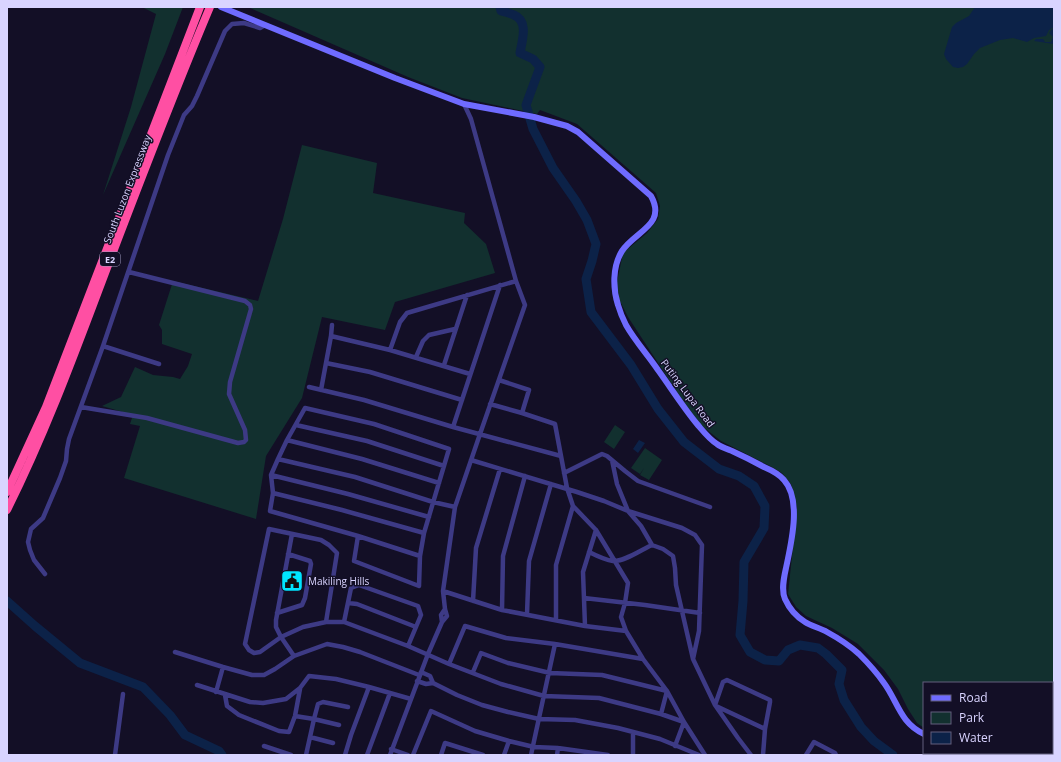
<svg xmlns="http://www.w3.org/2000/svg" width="1061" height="762" viewBox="0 0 1061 762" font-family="'Open Sans',sans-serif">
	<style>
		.green { fill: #12302f }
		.water { fill: #0c2248 }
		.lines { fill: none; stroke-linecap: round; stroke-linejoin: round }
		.river { stroke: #0c2248; stroke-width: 9 }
		.street { stroke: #3d3a85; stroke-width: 4.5 }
		.secondary { stroke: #6f6bff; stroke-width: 6 }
		.highway { stroke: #ff4fa3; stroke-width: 8 }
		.labels { text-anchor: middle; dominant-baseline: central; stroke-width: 3; stroke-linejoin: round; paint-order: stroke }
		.shield { fill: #130f26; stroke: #9e99be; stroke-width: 1 }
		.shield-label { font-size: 9px; font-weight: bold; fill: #d9d4ff }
		.street-label { font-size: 10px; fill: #d9d4ff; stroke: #130f26 }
		.poi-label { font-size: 10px; fill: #d9d4ff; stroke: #130f26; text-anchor: start }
	</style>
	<rect width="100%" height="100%" fill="#130f26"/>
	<path class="green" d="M142,7H183L165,54L103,195L131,107L156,14Z
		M248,7H1054V736L1052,735V683H924V728L917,723L908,709L898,689L884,670L858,644L832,628L806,616L796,607L788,594L797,508L791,484L782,473L772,467L721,441L702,426L681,398L628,317L619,299L617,282L623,253L647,233L658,219L660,206L656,193L577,124L540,110L537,114L462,98L408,77Z
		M302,145L377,163L373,193L465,213L464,223L486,244L495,273L395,302L385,330L322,317L302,398L266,456L256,519L124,478L140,426L130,424L133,415L102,406L121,397L135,367L153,375L173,377L180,379L188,366L192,354L162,344V330L159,325L173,281L258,301L283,219Z
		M615,425L625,432L614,449L604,442Z
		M645,448L662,460L649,480L640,475L644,468L640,474L631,468Z"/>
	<path class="water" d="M975,7H1054V27L1049,30L1046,36L1034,38L1027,42L1013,38L1000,40L980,48L974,54L967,64L963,67L958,68L953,67L946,59L944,54L952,27L956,23L969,16Z
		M1052,29H1054L1053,41L1054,44C1047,43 1041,42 1034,41L1036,39H1043L1045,42H1051L1053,37L1049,33Z
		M639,440L645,443L638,453L633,449Z"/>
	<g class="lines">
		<path class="river" d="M500,7L501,11C505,12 510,13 514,15C529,21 522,41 520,53L533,59L540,67L526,105L533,129L553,168L576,201L587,220L596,244L592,261L586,279L591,312L631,365L658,409L684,442L719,469L739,476L754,486L765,506L764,528L744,562L743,601L740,635L750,652L765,660L779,661L788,650L800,645L818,648L826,654L842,670L839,684L844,700L861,727L874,741L893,755
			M7,601L35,626L80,663L143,687L170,715L185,735L219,751L222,755
			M993,753L1015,755
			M968,755L972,753"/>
		<path class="street" d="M331,336L390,350L470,374
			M390,350L400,322L407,313L516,281L471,119L464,104
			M416,357L423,341L429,335L455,329
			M326,363L370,372L462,400
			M159,364L103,346L168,155L184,115L192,106L197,96L225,31L232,24L244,23L260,28L265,25
			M444,365L467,295
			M499,380L529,390L522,413
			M309,387L364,400L453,427L561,456
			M321,390L331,336L332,325
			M490,404L522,413L555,424L567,488L573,506L596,530L628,583L625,603L621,617L626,631L643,659L667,691L684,722L705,755
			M81,407L147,418L238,443L244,442L246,440L245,430L229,394L230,382L251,309L250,305L245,301L129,272
			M296,425L367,441L444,466
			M453,427L500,285
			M287,440L362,459L439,483
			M278,459L355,477L433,502L455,507
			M471,460L577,492L604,501L628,511L682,528L695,535L702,545L699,631L693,659
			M612,460L617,484L628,511L641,526L652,545L663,549L673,556L675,568L676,585L693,659L715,705L738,738L751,755
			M564,473L602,454L607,456L625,471L638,481L710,507
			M271,475L348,494L429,517
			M273,493L342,510L424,533
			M292,534L276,620V627L281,637L294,656
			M358,536L354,561L419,586L420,556L424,533L449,449L374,424L305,408L287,440L278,459L271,475L273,493L270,511L358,536L420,556
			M589,552C597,556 605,560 613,561C624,562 641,550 652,545
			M45,574L34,560L30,550L28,542L31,529L43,518L60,478L66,461L67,449L69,439L103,346
			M443,591L502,610L585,626L626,631
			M584,598L645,605L700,613
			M473,601L476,548L500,469
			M348,603L357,604L416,627
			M502,610L503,556L525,476
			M277,613L302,605L305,598L311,564L310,561L288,554
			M527,614L529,561L551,484
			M556,620V565L573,506
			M326,622L337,553L329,545L321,540L269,529L245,644L249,650L254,653L260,652L281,637L303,627L326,622H344L408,646L449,664L501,684L544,696L599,698L661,714L684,722
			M344,622L351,588L359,585L418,606L421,615L408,646
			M442,622L441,615L445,609
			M585,626L583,572L596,530
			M175,652L223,667L252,675H264L275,669L294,656L327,644L343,647L360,652L419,675
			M449,664L465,626L506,638L555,644L643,659
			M421,672L430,676L433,683
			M473,672L481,653L508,663L550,673L602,675L667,691
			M417,681L426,684L433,683L457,695L482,705L508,712L539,719L575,720L618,728L660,739L699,755
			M197,685L250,702L263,703L286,699L300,688L309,676L336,679L369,687L411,699
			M216,692L223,667
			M225,695L227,706L239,715L279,731L289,732L295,716L300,689
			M715,705L723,682L727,680L770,700V702L765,729L763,755
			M716,706L765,729
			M661,714L667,691
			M295,716L314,719L318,704L323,702L348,707
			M310,737L333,743
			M264,746L291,755
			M675,746L684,722
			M391,749L408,755
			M115,755L123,694
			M306,755L314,719L339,725
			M345,755L351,735L369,687
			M367,755L390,693
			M390,755L428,654L442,622L447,616L445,609L443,591L455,507L480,434L525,305L516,281
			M413,755L431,711L475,731L509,741L534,747L558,748L608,755
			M441,755L445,743L483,755
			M504,755L509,741
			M531,755L555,644
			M557,755L558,748
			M633,755V732
			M806,755L814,742L835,753L836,755"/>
		<path class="secondary" d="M221,7L395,78L464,104L534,117L567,126L578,132L651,196C667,225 635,231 622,251C612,267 613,289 618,305C620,312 623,319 626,325C635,341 648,355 658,370C671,388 683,407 697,424C703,431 709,439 717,444C721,447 727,449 732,451C743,456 753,461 764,467C771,470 779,474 784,480C802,500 791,544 786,568C784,577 781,590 785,599C789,608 797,617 805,622C811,626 820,628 827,632C838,638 849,645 859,654C868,663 877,673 884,683C898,702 900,723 924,734
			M1052,741H1054"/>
		<path class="highway" d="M7,492L46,407L200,7
			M7,510C44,436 73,358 102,281C137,189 172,97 210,7"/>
	</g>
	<defs>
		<g id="civic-square" transform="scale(1.15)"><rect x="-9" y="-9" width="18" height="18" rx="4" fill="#00e5ff" stroke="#130f26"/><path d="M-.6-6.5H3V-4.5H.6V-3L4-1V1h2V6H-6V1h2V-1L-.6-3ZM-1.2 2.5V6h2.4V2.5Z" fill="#111"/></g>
	</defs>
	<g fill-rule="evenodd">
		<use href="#civic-square" x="292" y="581"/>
	</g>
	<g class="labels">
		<rect class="shield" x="100" y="252" width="20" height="14" rx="3"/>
		<g class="shield-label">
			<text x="110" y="259">E2</text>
		</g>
		<g class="street-label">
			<text transform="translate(127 189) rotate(-69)">South Luzon Expressway</text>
			<text transform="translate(688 393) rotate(53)">Puting Lupa Road</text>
		</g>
		<g class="poi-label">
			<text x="308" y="581">Makiling Hills</text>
		</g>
	</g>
	<rect width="1061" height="762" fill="none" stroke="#d9d4ff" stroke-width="16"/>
	<rect x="923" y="682" width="130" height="72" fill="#130f26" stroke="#625e7d"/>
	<rect x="931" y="695" width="20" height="6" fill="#6f6bff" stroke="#625e7d"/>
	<text x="959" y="702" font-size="12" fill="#d9d4ff">Road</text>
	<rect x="931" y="712" width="20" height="12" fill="#12302f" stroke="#625e7d"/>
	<text x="959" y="722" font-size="12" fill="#d9d4ff">Park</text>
	<rect x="931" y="732" width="20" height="12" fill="#0c2248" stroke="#625e7d"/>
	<text x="959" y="742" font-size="12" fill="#d9d4ff">Water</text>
</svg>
